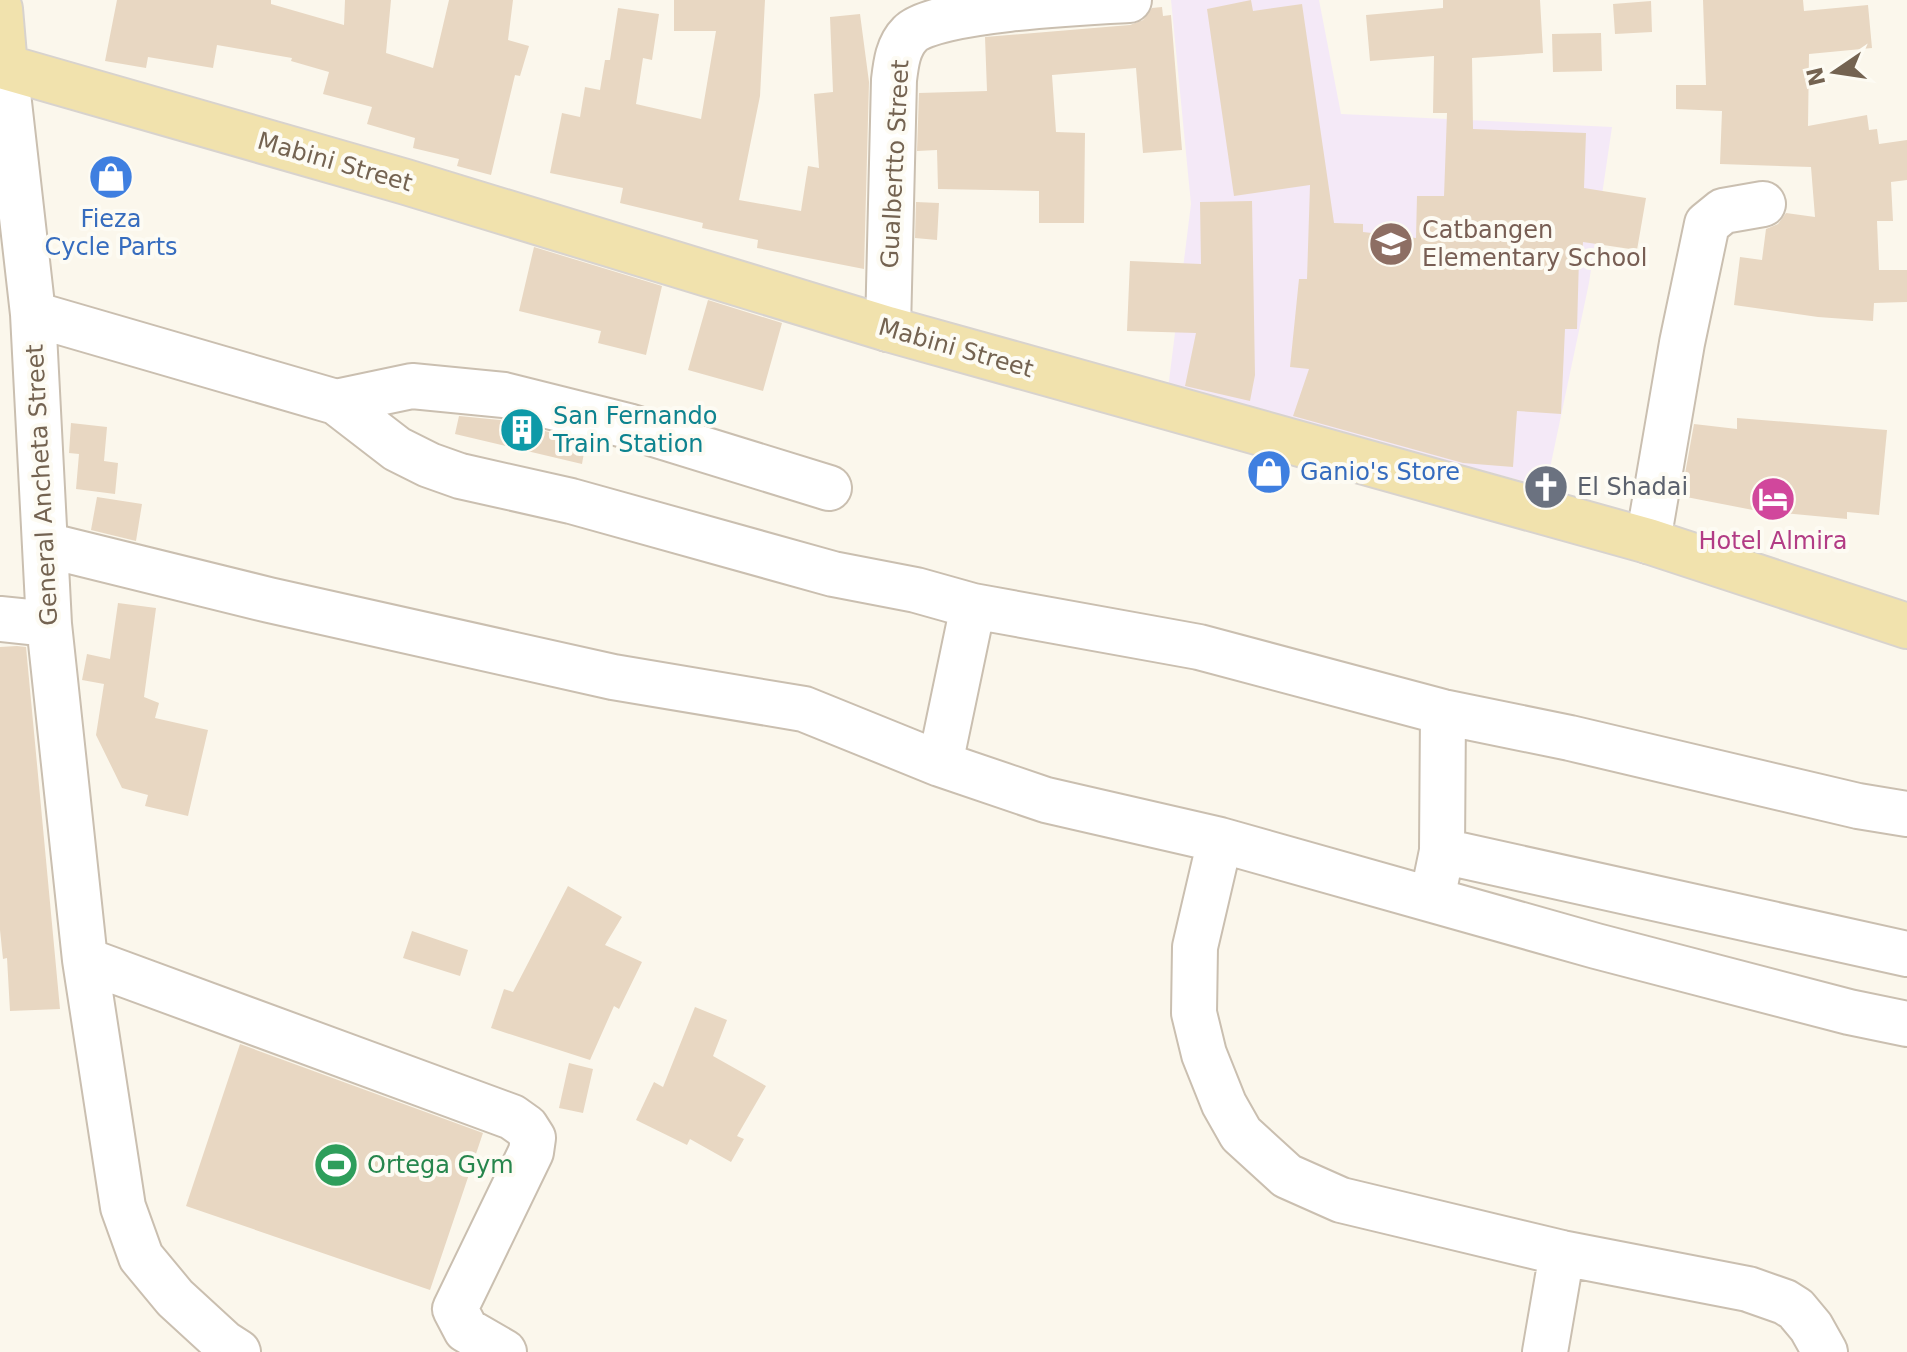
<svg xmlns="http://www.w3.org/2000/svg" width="1907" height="1352" viewBox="0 0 1907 1352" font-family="'DejaVu Sans',sans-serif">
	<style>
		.education { fill: #f4e9f7 }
		.building { fill: #e8d7c2 }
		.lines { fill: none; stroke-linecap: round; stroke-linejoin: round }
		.minor-casing { stroke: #cabfb0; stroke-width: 48 }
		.major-casing { stroke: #d8d3ce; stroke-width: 48 }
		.minor { stroke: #fff; stroke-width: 44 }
		.major { stroke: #f1e2ad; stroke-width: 44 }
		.labels { text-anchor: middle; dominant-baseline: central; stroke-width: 8; stroke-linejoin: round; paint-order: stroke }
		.street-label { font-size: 24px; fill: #746351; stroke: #fdfbf3 }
		.shop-label { font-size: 24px; fill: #366cbe; stroke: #fdfbf3 }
		.education-label { font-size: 24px; fill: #785e54; stroke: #fdfbf3; text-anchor: start }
		.culture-label { font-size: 24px; fill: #0d838f; stroke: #fdfbf3; text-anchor: start }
		.worship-label { font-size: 24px; fill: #5b616d; stroke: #fdfbf3; text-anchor: start }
		.hotel-label { font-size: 24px; fill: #b23c85; stroke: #fdfbf3 }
		.leisure-label { font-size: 24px; fill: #27864d; stroke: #fdfbf3; text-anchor: start }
	</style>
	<rect width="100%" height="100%" fill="#fbf7ec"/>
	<path class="education" d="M1171,0H1319L1341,114L1612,127L1589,283L1546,487L1168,389L1191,204Z"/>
	<path class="building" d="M117,0H271V4L344,25L345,0H391L386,53L433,68L449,0H513L508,40L529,46L520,76L515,75L491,175L457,166L459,159L413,148L415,138L367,124L372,107L323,94L329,72L291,61L292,58L217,45L213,68L148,57L146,68L105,61Z
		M674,0H765L760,96L739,200L801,211L808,166L819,168L814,94L833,92L830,17L860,14L869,82L864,269L757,248L758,240L702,228L703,223L620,203L623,188L550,173L562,113L580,117L585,87L600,90L605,60H610L618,8L659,14L652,60L643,58L636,104L701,119L716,31H674Z
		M1251,0L1253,11L1302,4L1334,223L1363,224V232L1416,238L1417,196H1444L1447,113H1433L1434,56L1370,61L1366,15L1443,8V0H1540L1543,53L1472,58L1473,129L1586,133L1584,188L1646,198L1637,250L1583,242L1582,258H1579L1577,329H1565L1561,414L1517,411L1513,467L1463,463L1293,416L1309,369L1290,367L1299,279H1307L1310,185L1234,196L1207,9Z
		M1703,0H1803L1804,11L1868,5L1872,48L1809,54L1808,126L1867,115L1869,130L1877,129L1879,144L1907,140V180L1891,182L1893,221H1877L1879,270H1907V302L1874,303L1873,321L1818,317L1734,305L1740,257L1762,260L1766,229L1778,224L1786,213L1815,217L1811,167L1720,164L1722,111L1676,109V85H1706Z
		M1651,1L1652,32L1615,34L1613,4Z
		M1162,7L1163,16L1171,15L1182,150L1143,153L1136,68L1052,75L1056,132L1085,133L1084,223H1039V191L938,189L937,150L917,151L919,93L987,91L985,37L1130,25L1143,20L1152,8Z
		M1601,33L1602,71L1553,72L1552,34Z
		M1252,201L1255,375L1250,401L1185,386L1196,333L1127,331L1130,261L1201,264L1200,202Z
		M916,202L939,203L937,240L915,238Z
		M534,247L662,286L646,355L598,343L601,331L519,311Z
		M708,300L782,323L763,391L688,370Z
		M459,416L500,420L586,441L582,464L455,434Z
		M1737,418L1887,430L1879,515L1847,512V519L1753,510L1681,496L1694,424L1737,429Z
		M71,423L107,427L104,461L118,463L115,494L76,489L79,454L69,453Z
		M97,497L142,504L136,541L91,530Z
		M118,603L156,608L144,697L159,703L155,718L208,730L188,816L145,806L148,795L122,788L96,735L104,684L82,680L87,654L110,659Z
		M17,646L26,647L60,1009L10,1011L7,958L3,959L0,930V647Z
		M568,886L622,917L605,945L642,962L619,1009L614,1006L590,1060L491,1028L504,989L513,992Z
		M412,931L468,950L460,976L403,958Z
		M695,1007L727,1020L713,1056L766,1086L737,1136L744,1139L731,1162L690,1139L687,1145L636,1120L654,1082L663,1087Z
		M240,1044L483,1133L430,1290L186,1206Z
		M569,1063L593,1069L583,1113L559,1108Z"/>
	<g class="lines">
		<g class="minor-casing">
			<path id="minor" d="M5,67L33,314L49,624L85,960L123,1207L141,1257L175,1298L224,1343L238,1352
				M33,314L336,402L397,449L429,465L460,476L571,501L833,574L916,590L973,606L1199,647L1443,712L1570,738L1858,806L1907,814
				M888,329L894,80C896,63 898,46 910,34C934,9 1089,2 1129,0
				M336,402L412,386L504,395L628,426L829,488
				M1648,541L1682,343L1707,224L1723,211L1763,204
				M46,545L269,600L613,677L804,709L940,764L1046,800L1220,840L1596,946L1849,1012L1907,1024
				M0,619L49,624
				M940,764L973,606
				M1220,840L1195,947L1194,1013L1204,1054L1224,1104L1241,1134L1287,1176L1341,1200L1562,1253L1748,1289L1785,1302L1796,1309L1811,1327L1825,1352
				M1442,851L1907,954
				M1436,880L1442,851L1443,712
				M85,960L512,1117L526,1127L533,1138L531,1152L455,1309L466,1330L504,1352
				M1545,1352L1562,1253"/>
		</g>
		<g class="major-casing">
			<path id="major" d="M0,9L5,67L406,182L888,329L1648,541L1907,626"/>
		</g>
		<use href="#minor" class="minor"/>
		<use href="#major" class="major"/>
	</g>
	<defs>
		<g id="shop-disc" transform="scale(2.3)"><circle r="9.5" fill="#3f7fe0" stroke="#fdfbf3"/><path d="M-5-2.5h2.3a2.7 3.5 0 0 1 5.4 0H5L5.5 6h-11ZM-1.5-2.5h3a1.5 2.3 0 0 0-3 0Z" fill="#fff"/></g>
		<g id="school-disc" transform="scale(2.3)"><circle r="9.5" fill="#8d6e63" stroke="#fdfbf3"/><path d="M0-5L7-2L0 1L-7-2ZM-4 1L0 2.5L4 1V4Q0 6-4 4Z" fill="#fff"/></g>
		<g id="building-disc" transform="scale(2.3)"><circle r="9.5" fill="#0f9aa8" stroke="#fdfbf3"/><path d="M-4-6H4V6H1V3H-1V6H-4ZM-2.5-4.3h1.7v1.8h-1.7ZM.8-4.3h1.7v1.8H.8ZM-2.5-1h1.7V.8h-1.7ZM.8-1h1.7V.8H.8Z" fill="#fff"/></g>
		<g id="church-disc" transform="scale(2.3)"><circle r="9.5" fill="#6b7280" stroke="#fdfbf3"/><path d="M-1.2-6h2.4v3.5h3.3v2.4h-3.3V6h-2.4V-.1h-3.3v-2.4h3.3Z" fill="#fff"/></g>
		<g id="hotel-disc" transform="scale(2.3)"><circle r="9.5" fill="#d1479c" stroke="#fdfbf3"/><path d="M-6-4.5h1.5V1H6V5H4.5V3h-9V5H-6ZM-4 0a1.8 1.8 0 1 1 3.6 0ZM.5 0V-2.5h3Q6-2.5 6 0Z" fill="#fff"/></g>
		<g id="stadium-disc" transform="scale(2.3)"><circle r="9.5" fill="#2e9e5b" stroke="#fdfbf3"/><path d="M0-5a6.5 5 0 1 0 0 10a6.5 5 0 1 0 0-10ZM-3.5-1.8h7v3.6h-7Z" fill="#fff"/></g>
	</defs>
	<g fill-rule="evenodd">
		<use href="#shop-disc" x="111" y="177"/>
		<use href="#school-disc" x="1391" y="244"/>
		<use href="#building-disc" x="522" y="430"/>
		<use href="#shop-disc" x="1269" y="472"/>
		<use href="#church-disc" x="1546" y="487"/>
		<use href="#hotel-disc" x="1773" y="499"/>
		<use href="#stadium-disc" x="336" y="1165"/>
	</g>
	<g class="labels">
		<g class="street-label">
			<text transform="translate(335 162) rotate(16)">Mabini Street</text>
			<text transform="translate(895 164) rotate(-87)">Gualbertto Street</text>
			<text transform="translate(956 348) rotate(16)">Mabini Street</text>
			<text transform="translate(42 485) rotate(-93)">General Ancheta Street</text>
		</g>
		<g class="shop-label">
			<text x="111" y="219">Fieza<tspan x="111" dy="28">Cycle Parts</tspan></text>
			<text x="1300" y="472" text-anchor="start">Ganio's Store</text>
		</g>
		<g class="education-label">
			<text x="1422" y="230">Catbangen<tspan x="1422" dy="28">Elementary School</tspan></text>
		</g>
		<g class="culture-label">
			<text x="553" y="416">San Fernando<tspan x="553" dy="28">Train Station</tspan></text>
		</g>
		<g class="worship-label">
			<text x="1577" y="487">El Shadai</text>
		</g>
		<g class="hotel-label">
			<text x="1773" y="541">Hotel Almira</text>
		</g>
		<g class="leisure-label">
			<text x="367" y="1165">Ortega Gym</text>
		</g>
	</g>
	<g transform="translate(1835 72) rotate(257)" stroke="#fdfbf3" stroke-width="6" paint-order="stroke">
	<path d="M0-6L14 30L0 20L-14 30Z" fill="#746351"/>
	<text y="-12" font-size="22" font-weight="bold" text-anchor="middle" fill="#746351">N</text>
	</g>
</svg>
